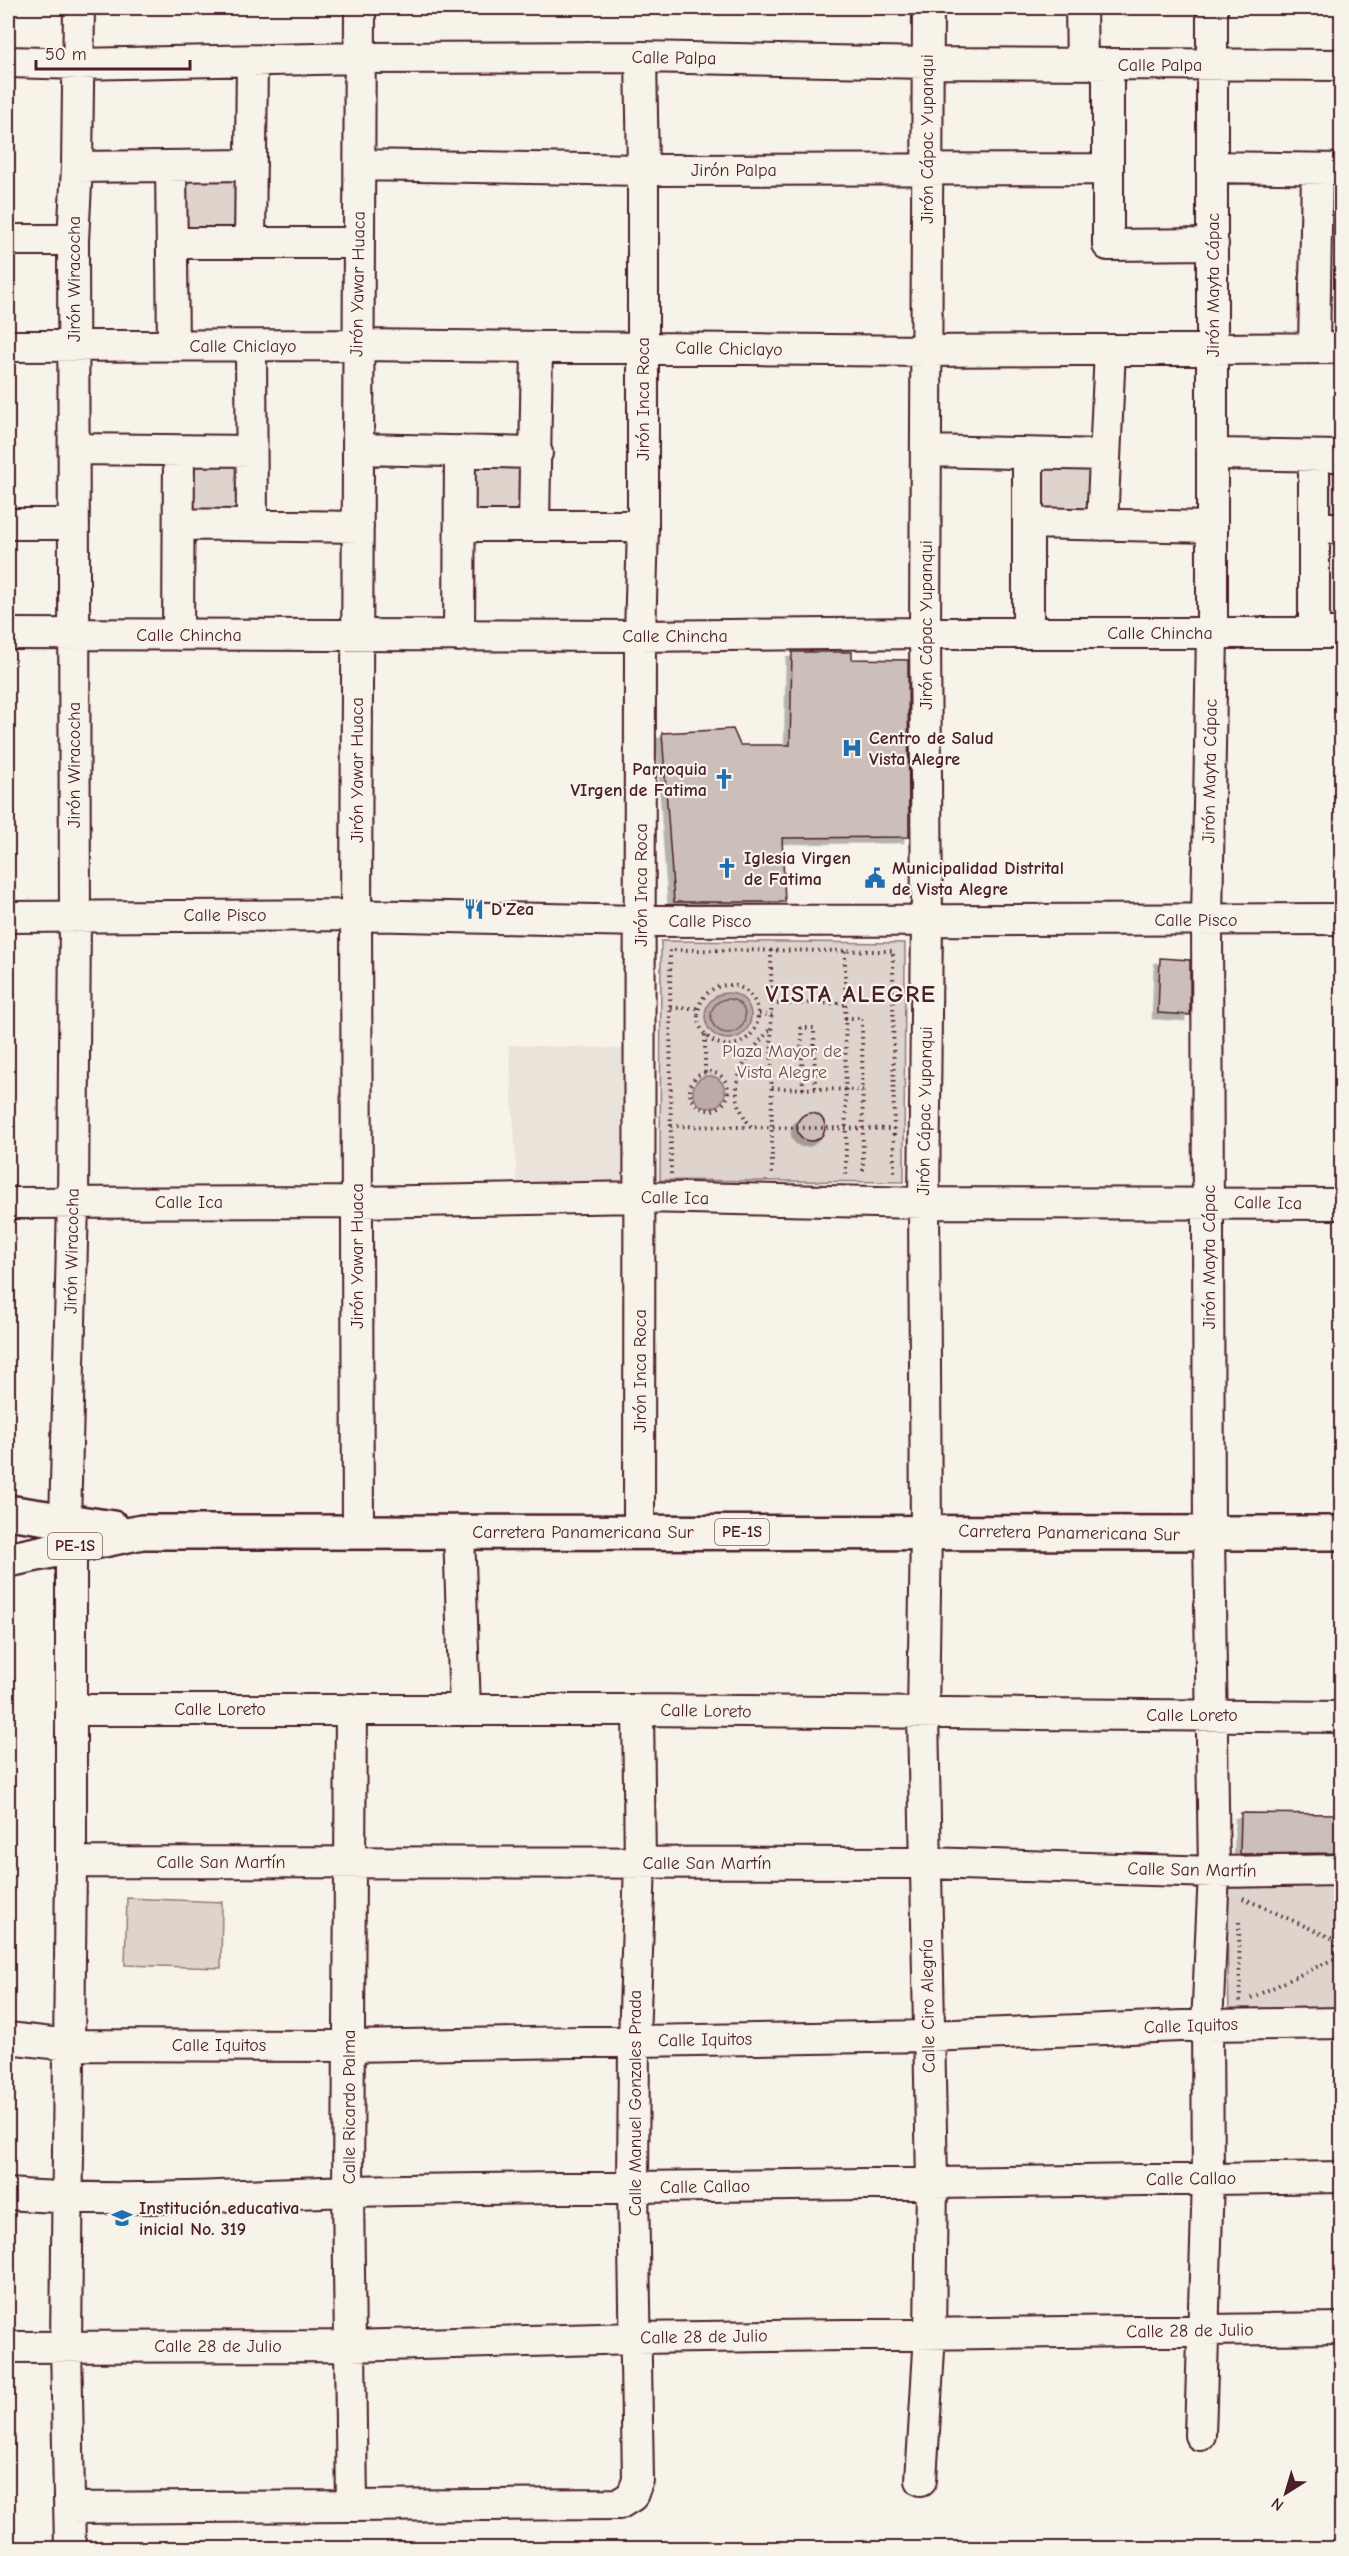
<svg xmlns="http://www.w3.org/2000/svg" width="1349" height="2556" viewBox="0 0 1349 2556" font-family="'Comic Neue',sans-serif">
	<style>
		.built { fill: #eae3da }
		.green { fill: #ded4cc; stroke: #947a7c; stroke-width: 1.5 }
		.water { fill: #bcaaa7; stroke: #8e7275; stroke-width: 1.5 }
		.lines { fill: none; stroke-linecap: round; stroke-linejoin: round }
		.shore { stroke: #78575d; stroke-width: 1.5 }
		.building { fill: #ccbfb9; stroke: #4a1f2b; stroke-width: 1.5; filter: url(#shadow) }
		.minor-casing { stroke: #4a1f2b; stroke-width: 34 }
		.highway-casing { stroke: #4a1f2b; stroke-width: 38 }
		.path { stroke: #4a1f2b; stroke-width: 4; stroke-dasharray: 1.5 4.5; stroke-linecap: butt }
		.minor { stroke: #f7f3e8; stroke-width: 30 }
		.highway { stroke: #f7f3e8; stroke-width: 33 }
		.labels { text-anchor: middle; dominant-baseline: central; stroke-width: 4.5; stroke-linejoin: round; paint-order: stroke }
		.shield { fill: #f7f3e8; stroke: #7e5f64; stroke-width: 1.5 }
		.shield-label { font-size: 16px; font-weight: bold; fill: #4a1f2b }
		.street-label { font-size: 18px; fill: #4a1f2b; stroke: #f7f3e8 }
		.poi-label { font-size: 18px; font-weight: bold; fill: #4a1f2b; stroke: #f7f3e8; text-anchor: start }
		.park-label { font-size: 18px; fill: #6f4c53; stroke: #f7f3e8 }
		.district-label { font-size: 24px; font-weight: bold; letter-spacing: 1.5px; fill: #4a1f2b; stroke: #f7f3e8 }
	</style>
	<defs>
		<filter id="shadow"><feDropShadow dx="-5.5" dy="5.5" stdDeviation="0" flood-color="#0004"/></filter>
	</defs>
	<rect width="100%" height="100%" fill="#f7f3e8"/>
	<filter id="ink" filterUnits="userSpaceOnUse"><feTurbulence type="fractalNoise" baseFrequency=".0167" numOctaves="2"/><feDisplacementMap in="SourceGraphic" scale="12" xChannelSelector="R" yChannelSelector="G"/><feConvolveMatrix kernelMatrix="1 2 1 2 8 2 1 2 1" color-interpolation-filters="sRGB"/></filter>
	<g filter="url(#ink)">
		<path class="built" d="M509,1045L631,1049L630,1187L517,1181Z"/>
		<path class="green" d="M184,174H244L245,233H183Z
			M1329,177H1341V233H1328Z
			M186,458L245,461L246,517H185Z
			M527,462V516L472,515V463Z
			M1039,464H1095L1094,518H1036Z
			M1341,464V518H1322L1324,465Z
			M661,941L905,943L904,1182L660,1180Z
			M1341,1886V2011L1229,2013L1226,1888Z
			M127,1898L222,1902L221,1968L125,1965Z"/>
		<path class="water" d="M705 1016a23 23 0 1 1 46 0a23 23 0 1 1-46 0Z
			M693 1092a16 16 0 1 1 32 0a16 16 0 1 1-32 0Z"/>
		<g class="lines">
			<path class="shore" d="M711 1016a17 17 0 1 1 34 0a17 17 0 1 1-34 0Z"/>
		</g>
		<path class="building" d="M792,652H852V659L908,660L909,837L782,838L785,902H674L662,733L733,729L740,745H790Z
			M1160,958L1190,960V1015L1158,1013Z
			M797 1127a14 14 0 1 1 28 0a14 14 0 1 1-28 0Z
			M1241,1813L1341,1814V1853L1240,1854Z"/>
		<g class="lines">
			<g class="minor-casing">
				<path id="minor" d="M1081,8L1082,64
					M8,62L79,64L361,58L641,57L927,63L1342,65
					M1108,64V245L1213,244
					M360,165L643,170L1108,169
					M77,167L251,165
					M171,167L173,346
					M1212,167L1342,169
					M8,240H73
					M172,243H359
					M250,243L252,62
					M8,346L357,345L928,351L1342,348
					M251,346L252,525
					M1314,348L1317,169
					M74,449L251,451
					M358,449L537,453
					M927,451L1105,455
					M1213,454L1342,456
					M1314,456V633
					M1029,523L1212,527
					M8,524H74
					M179,524L358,527
					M534,525L537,347
					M1102,525L1110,350
					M460,526H643
					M1314,527L1342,528
					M1028,633V455
					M8,634L640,636L925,633H1342
					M178,635L179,451
					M459,636L460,451
					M8,917L356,915L641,921L1342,919
					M8,1203L357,1202L641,1197L924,1203L1342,1204
					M65,1523L73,1203L75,915L73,240L77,167L79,8
					M358,1532L356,915L360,8
					M459,1532L465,1710
					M639,1532L640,636L643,526V170L641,57
					M351,1709L348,2190L352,2505
					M71,1710H638L1342,1717
					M71,1862L926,1863L1214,1872L1342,1870
					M8,2038L69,2045L349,2046L928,2036L1207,2025L1342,2023
					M8,2194C139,2205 271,2191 403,2190C716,2188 1029,2181 1342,2177
					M8,2347L350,2346L636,2338L1342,2328
					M1200,2435L1208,2179L1207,2025L1214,1872L1209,1534L1207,920L1212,633V8
					M921,2480L930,2334L932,2183L923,1714L926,1531L924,1203L927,921L925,633L928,8
					M69,2508L619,2504L632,2496L638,2480L633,2188L634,2041L640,1863L638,1710
					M70,2548L66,2345L71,1862V1546"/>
			</g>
			<g class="highway-casing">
				<path id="highway" d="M8,1512L113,1528
					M8,1560L142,1532L1342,1533"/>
			</g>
			<path class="path" d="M771,950L772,1175
				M845,951L846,1176
				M698 1015a30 30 0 1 1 60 0a30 30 0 1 1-60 0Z
				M771,1004L845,1003
				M671,1008H699
				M759,1014L772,1015
				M845,1018H862L863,1175
				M705,1035V1073
				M690 1091a19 19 0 1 1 38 0a19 19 0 1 1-38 0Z
				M772,1088L863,1090
				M803,1089L801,1028H814L815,1089
				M671,1126L894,1129
				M751,1127C721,1087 744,1059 772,1027
				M671,1174L670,950L893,951L894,1175
				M1243,1898L1338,1941
				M1239,1922L1240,2002
				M1342,1935L1334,1948L1342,1962
				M1251,1998L1338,1957"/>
			<use href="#minor" class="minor"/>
			<use href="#highway" class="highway"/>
		</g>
	</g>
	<defs>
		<g id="hospital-bare" transform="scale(1.62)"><path d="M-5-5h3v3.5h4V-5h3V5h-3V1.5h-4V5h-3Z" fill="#1f6fb2" stroke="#f7f3e8" stroke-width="2.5" paint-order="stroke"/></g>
		<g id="church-bare" transform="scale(1.62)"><path d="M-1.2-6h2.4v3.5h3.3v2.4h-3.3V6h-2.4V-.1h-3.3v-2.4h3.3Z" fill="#1f6fb2" stroke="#f7f3e8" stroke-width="2.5" paint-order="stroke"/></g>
		<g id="civic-bare" transform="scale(1.62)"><path d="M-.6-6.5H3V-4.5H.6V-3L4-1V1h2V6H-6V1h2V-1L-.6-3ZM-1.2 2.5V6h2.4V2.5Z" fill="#1f6fb2" stroke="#f7f3e8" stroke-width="2.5" paint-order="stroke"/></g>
		<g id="restaurant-bare" transform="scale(1.62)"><path d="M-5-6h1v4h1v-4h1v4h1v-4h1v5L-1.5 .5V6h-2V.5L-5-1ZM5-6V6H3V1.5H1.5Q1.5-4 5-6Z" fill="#1f6fb2" stroke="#f7f3e8" stroke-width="2.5" paint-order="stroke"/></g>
		<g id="school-bare" transform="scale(1.62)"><path d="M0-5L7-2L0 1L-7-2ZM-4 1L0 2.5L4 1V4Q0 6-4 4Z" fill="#1f6fb2" stroke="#f7f3e8" stroke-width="2.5" paint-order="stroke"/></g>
	</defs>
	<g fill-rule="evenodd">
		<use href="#hospital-bare" x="852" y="748"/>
		<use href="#church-bare" x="724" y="779"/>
		<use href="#church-bare" x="727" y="868"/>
		<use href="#civic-bare" x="875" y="878"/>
		<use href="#restaurant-bare" x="474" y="909"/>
		<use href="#school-bare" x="122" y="2218"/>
	</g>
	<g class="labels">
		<g class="shield">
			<rect x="715" y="1519" width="54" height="26" rx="4.5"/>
			<rect x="48" y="1533" width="54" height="26" rx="4.5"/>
		</g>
		<g class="shield-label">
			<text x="742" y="1532">PE-1S</text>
			<text x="75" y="1546">PE-1S</text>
		</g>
		<g class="street-label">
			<text transform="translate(674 58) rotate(1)">Calle Palpa</text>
			<text x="1160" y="65">Calle Palpa</text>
			<text transform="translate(927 139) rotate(-90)">Jirón Cápac Yupanqui</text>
			<text x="734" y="170">Jirón Palpa</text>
			<text transform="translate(74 279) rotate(-90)">Jirón Wiracocha</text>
			<text transform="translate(358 284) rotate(-89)">Jirón Yawar Huaca</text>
			<text transform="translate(1213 285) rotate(-90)">Jirón Mayta Cápac</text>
			<text x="243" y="346">Calle Chiclayo</text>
			<text transform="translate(729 349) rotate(1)">Calle Chiclayo</text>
			<text transform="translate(643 399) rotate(-90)">Jirón Inca Roca</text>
			<text transform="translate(926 625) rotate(-90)">Jirón Cápac Yupanqui</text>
			<text x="1160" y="633">Calle Chincha</text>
			<text x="189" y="635">Calle Chincha</text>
			<text x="675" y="636">Calle Chincha</text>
			<text transform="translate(74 765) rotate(-90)">Jirón Wiracocha</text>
			<text transform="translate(357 770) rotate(-90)">Jirón Yawar Huaca</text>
			<text transform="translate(1210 771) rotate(-89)">Jirón Mayta Cápac</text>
			<text transform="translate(641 885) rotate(-90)">Jirón Inca Roca</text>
			<text x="225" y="915">Calle Pisco</text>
			<text x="1196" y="920">Calle Pisco</text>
			<text x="710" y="921">Calle Pisco</text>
			<text transform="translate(925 1111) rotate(-89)">Jirón Cápac Yupanqui</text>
			<text transform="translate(675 1198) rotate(1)">Calle Ica</text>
			<text x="189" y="1202">Calle Ica</text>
			<text transform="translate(1268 1203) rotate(1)">Calle Ica</text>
			<text transform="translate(72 1251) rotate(-89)">Jirón Wiracocha</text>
			<text transform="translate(357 1256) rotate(-90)">Jirón Yawar Huaca</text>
			<text transform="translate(1209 1257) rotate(-90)">Jirón Mayta Cápac</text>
			<text transform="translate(640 1371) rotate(-90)">Jirón Inca Roca</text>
			<text x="583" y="1532">Carretera Panamericana Sur</text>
			<text transform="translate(1069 1533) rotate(1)">Carretera Panamericana Sur</text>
			<text x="220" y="1709">Calle Loreto</text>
			<text transform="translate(706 1711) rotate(1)">Calle Loreto</text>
			<text x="1192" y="1715">Calle Loreto</text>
			<text x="221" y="1862">Calle San Martín</text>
			<text x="707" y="1863">Calle San Martín</text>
			<text transform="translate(1192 1870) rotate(1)">Calle San Martín</text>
			<text transform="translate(928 2006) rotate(-91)">Calle Ciro Alegría</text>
			<text transform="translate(1191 2026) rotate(-2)">Calle Iquitos</text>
			<text transform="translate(705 2040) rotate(-1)">Calle Iquitos</text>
			<text x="219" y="2045">Calle Iquitos</text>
			<text transform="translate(635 2103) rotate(-90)">Calle Manuel Gonzales Prada</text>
			<text transform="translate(349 2107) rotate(-90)">Calle Ricardo Palma</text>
			<text transform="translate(1191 2179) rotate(-1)">Calle Callao</text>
			<text transform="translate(705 2187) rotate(-1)">Calle Callao</text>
			<text transform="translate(1190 2331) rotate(-1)">Calle 28 de Julio</text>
			<text transform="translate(704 2337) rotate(-1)">Calle 28 de Julio</text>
			<text x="218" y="2346">Calle 28 de Julio</text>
		</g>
		<g class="poi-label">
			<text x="869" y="738">Centro de Salud<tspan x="869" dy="21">Vista Alegre</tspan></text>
			<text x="707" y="769" text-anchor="end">Parroquia<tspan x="707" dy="21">VIrgen de Fatima</tspan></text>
			<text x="744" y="858">Iglesia Virgen<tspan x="744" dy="21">de Fatima</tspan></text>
			<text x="892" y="868">Municipalidad Distrital<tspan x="892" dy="21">de Vista Alegre</tspan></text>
			<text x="491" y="909">D'Zea</text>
			<text x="139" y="2208">Institución educativa<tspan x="139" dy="21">inicial No. 319</tspan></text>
		</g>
		<g class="park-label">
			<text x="782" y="1051">Plaza Mayor de<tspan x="782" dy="21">Vista Alegre</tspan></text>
		</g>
		<g class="district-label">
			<text x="851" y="994">VISTA ALEGRE</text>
		</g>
	</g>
	<rect width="1349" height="2556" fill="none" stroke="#f7f3e8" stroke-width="30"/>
	<rect x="15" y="15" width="1319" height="2526" fill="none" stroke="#4a1f2b" stroke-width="2" filter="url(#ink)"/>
	<g transform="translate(1286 2493) rotate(217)" stroke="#f7f3e8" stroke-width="4.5" paint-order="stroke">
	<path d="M0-4.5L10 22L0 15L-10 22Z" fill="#4a1f2b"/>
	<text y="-9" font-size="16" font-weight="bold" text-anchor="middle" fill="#4a1f2b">N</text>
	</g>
	<path d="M36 60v9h154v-9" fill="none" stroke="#4a1f2b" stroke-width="3"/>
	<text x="45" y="60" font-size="18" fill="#4a1f2b" stroke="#f7f3e8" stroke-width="4.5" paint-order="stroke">50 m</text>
</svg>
